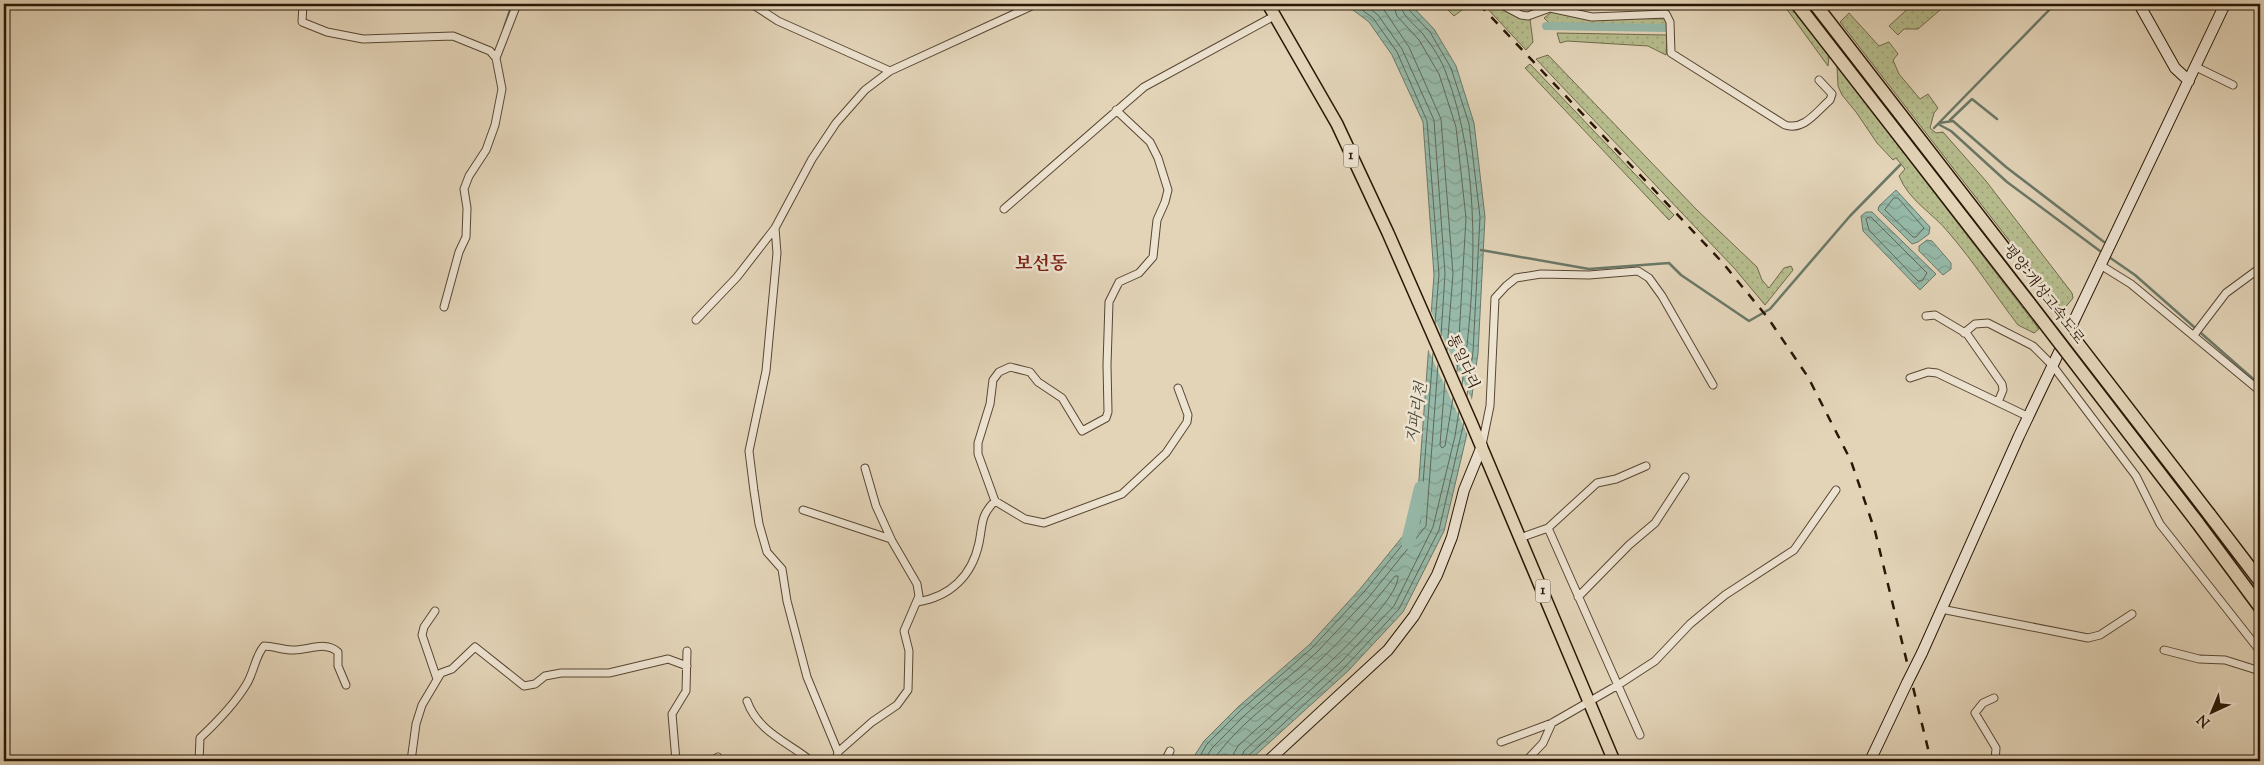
<svg xmlns="http://www.w3.org/2000/svg" width="2264" height="765" viewBox="0 0 2264 765" font-family="'Sorts Mill Goudy','Noto Serif KR',serif">
	<style>
		.grass { fill: url(#grass-dots); stroke: #706a49 }
		.forest { fill: url(#forest-firs); stroke: #706a49 }
		.water { fill: url(#water-waves); stroke: #6a7867 }
		.pier { fill: #e3d4b8 }
		.lines { fill: none; stroke-linecap: round; stroke-linejoin: round }
		.shore { stroke: #606857; stroke-width: 1 }
		.stream { stroke: #6a7867; stroke-width: 2.5 }
		.canal { stroke: #96b9a9; stroke-width: 8 }
		.river { stroke: #96b9a9; stroke-width: 14 }
		.street-casing { stroke: #584632; stroke-width: 9 }
		.secondary-casing { stroke: #291705; stroke-width: 12 }
		.primary-casing { stroke: #291705; stroke-width: 14 }
		.highway-casing { stroke: #291705; stroke-width: 15 }
		.street { stroke: #ede3d1; stroke-width: 7 }
		.secondary { stroke: #ede3d1; stroke-width: 10 }
		.primary { stroke: #e3d4b8; stroke-width: 11 }
		.highway { stroke: #e3d4b8; stroke-width: 12 }
		.rail { stroke: #291705; stroke-width: 2.5; stroke-dasharray: 9 9; stroke-linecap: butt }
		.secondary-bridge-casing { stroke: #291705; stroke-width: 12; stroke-linecap: butt }
		.highway-bridge-casing { stroke: #291705; stroke-width: 15; stroke-linecap: butt }
		.secondary-bridge { stroke: #ede3d1; stroke-width: 10 }
		.highway-bridge { stroke: #e3d4b8; stroke-width: 12 }
		.labels { text-anchor: middle; dominant-baseline: central; stroke-width: 5; stroke-linejoin: round; paint-order: stroke }
		.shield { fill: #ede3d1; stroke: #645442; stroke-width: 1 }
		.shield-label { font-size: 14px; font-weight: bold; fill: #291705 }
		.street-label { font-size: 15px; fill: #291705; stroke: #ede3d1 }
		.water-label { font-size: 16px; font-style: italic; fill: #4a4836; stroke: #ede3d1 }
		.quarter-label { font-size: 18px; font-weight: bold; fill: #7a1f14; stroke: #ede3d1 }
	</style>
	<defs>
		<pattern id="grass-dots" width="8" height="8" patternUnits="userSpaceOnUse" patternTransform="scale(1.25)"><rect width="8" height="8" fill="#b6bc8d"/><path d="M2 2h.1M6 6h.1" fill="none" stroke="#9ca178" stroke-width="1.8" stroke-linecap="round"/></pattern>
		<pattern id="forest-firs" width="22" height="20" patternUnits="userSpaceOnUse" patternTransform="scale(1.25)"><rect width="22" height="20" fill="#b6bc8d"/><path d="M5 1l3.5 6h-7zM16 11l3.5 6h-7z" fill="#9ca178"/></pattern>
		<pattern id="water-waves" width="16" height="10" patternUnits="userSpaceOnUse" patternTransform="scale(1.25)"><rect width="16" height="10" fill="#96b9a9"/><path d="M0 5q4-4 8 0t8 0" fill="none" stroke="#819e90"/></pattern>
	</defs>
	<rect width="100%" height="100%" fill="#e3d4b8"/>
	<filter id="stains"><feTurbulence type="fractalNoise" baseFrequency=".004" numOctaves="4"/><feColorMatrix values="0 0 0 0 .2 0 0 0 0 .09 0 0 0 0 .02 0 0 0 .5 -.17"/></filter>
	<radialGradient id="worn" r=".72"><stop offset=".6" stop-color="#630" stop-opacity="0"/><stop offset="1" stop-color="#630" stop-opacity=".3"/></radialGradient>
	<path class="grass" d="M1783,4H1788L1829,56L1828,66Z
		M1913,4H1947L1918,29H1904L1898,35L1889,26Z
		M1484,5H1491L1530,19L1533,42L1526,50Z
		M1553,11L1582,18L1666,19V25L1550,24L1544,18Z
		M1849,13L1879,46L1889,42L1898,54L1893,60L1899,74L1920,99L1928,94L1938,108L1934,113L1930,128L1936,133L1943,132L1986,181L2072,293L2073,298L2063,310L1840,22Z
		M1557,33L1667,35L1666,55L1648,46L1567,41L1560,43Z
		M1548,55L1697,210L1757,267L1762,280L1769,288L1784,268L1791,266L1793,270L1765,305L1735,269L1536,59Z
		M1530,64L1674,215L1669,220L1525,68Z
		M1837,66L2039,329L2034,333L2018,325C1995,295 1974,262 1949,233C1933,213 1909,201 1899,176L1905,169L1896,158L1893,160L1877,143L1856,112L1842,95L1838,86Z"/>
	<path class="forest" d="M1442,4H1470L1454,16Z"/>
	<path class="water" d="M1345,4H1410L1434,29L1456,66L1474,123L1485,217L1478,353L1466,438L1444,531L1403,612L1348,671L1249,761H1191L1204,741L1238,707L1309,645L1360,589L1416,520L1434,275L1423,122L1392,55L1369,22Z
		M1896,190L1930,227L1929,234L1918,242L1912,244L1878,210L1879,206Z
		M1866,212H1872L1936,274L1920,290L1863,231L1861,216Z
		M1927,240L1932,241L1951,263V269L1943,275C1935,268 1928,259 1919,251V246Z"/>
	<path class="pier" d="M1430,309L1473,402L1467,434L1426,345Z"/>
	<g class="lines">
		<path class="shore" d="M1354,4L1373,18L1397,52L1427,121L1439,274L1435,324
			M1364,4L1378,15L1402,49L1434,120L1445,274L1441,336
			M1376,4L1384,10L1409,47L1441,119L1453,274L1447,350
			M1393,4L1397,16L1419,40L1439,74L1456,127L1466,218L1457,372
			M1401,4C1401,17 1418,26 1425,37C1433,47 1442,61 1446,73C1482,167 1476,287 1462,385
			M1407,4L1408,9L1430,32L1451,68L1469,124L1480,217L1473,352L1467,396
			M1894,198H1898L1924,228L1916,237H1913L1885,210Z
			M1871,217L1927,273L1922,281H1918L1869,230L1866,219Z
			M1445,380L1440,445L1442,448L1445,446L1453,398
			M1197,761L1207,744L1241,710L1312,648L1364,592L1420,523L1433,353
			M1204,761L1212,748L1245,715L1317,652L1369,597L1426,526L1438,365
			M1213,761C1238,722 1287,691 1321,659C1348,634 1372,605 1395,576H1398C1400,608 1266,719 1238,746L1234,753L1232,761
			M1240,761L1244,751L1340,663L1394,606L1433,527L1455,436L1459,411
			M1246,761L1248,756L1344,668L1399,609L1439,530L1464,422"/>
		<path class="stream" d="M504,28L512,4
			M1950,120L1972,99L1997,119
			M1939,123L1953,121L2006,167L2104,242
			M1938,124L1951,131L2007,182L2104,254
			M1934,128L2055,4
			M1481,250L1589,269L1669,263L1681,275L1749,321L1770,309L1850,216L1900,165
			M2109,257L2135,275L2260,385"/>
		<path class="canal" d="M1546,26L1666,28"/>
		<path class="river" d="M1408,542L1421,488"/>
		<g class="street-casing">
			<path id="street" d="M303,4L302,22L327,32L363,39L453,36L490,51L496,58L502,89L495,125L486,150L469,176L464,189L467,208L466,237L459,252L444,307
				M752,4L778,21L890,71
				M1500,4L1521,15L1528,16L1550,8L1592,17L1666,14L1670,22L1671,53L1785,125C1804,131 1816,112 1830,100L1832,94L1819,80
				M496,58L517,4
				M2196,67L2233,85
				M1116,110L1150,142L1158,158L1168,190L1165,202L1157,220L1153,257L1139,273L1119,282L1109,302L1107,365L1108,412L1106,418L1082,431L1062,398L1038,382L1030,372L1010,367L999,372L993,380L990,404L978,443V454L995,501L1025,519L1044,523L1122,494L1166,453L1187,422L1188,415L1178,388
				M1004,209L1144,87L1276,15
				M2102,266L2131,284L2260,391
				M1926,316L1935,315L1967,334L2002,384L2003,390L1998,402
				M696,320L737,277L775,228
				M1964,333L1975,324L1988,323L2033,346L2053,366L2136,476L2160,524L2260,651
				M2194,335L2226,293L2260,268
				M1910,378L1928,372L1937,373L2029,417
				M1482,445L1490,406L1495,298L1506,286L1516,278L1541,274L1589,275L1638,271L1649,278L1662,296L1713,385
				M803,510L891,539
				M1548,528L1640,735
				M1520,538L1548,528L1597,483L1616,479L1646,466
				M1578,597L1629,545L1655,523L1685,477
				M917,602C950,597 972,576 979,543C983,524 980,516 995,501
				M1941,609L2088,638L2100,635L2132,614
				M435,611L424,627L422,635L437,679
				M2164,650L2199,659L2225,660L2260,671
				M1994,698L1983,703L1975,713L1996,748L1995,761
				M747,701C758,732 788,742 811,761
				M1501,742L1552,723L1618,685L1655,661L1690,624L1725,595L1794,550L1836,490
				M838,752L872,722L897,705L908,690L909,651L904,631L919,596L917,584L892,541L876,506L865,468
				M199,761L200,738C217,722 234,705 246,685C254,673 255,656 264,646C273,646 283,650 292,650C308,651 325,640 338,652V666L346,685
				M411,761L416,724L422,705L441,673L452,669L475,647L524,686L535,684L545,676L561,673H609L668,659L687,666
				M676,761L672,714L686,691L687,651
				M712,761L718,757
				M836,761L838,752L807,677L787,601L782,569L767,552L759,524L754,491L749,451L766,371L777,253L775,228L812,159L836,123L865,90L890,71L1036,4
				M1165,761L1170,751
				M1526,761L1543,743L1552,723"/>
		</g>
		<g class="secondary-casing">
			<path id="secondary" d="M2139,4L2175,68L2189,81
				M1922,653L2019,436L2225,4
				M1268,761L1388,650L1414,616L1437,575L1452,537L1464,490L1482,446
				M1870,761L1907,683"/>
		</g>
		<g class="primary-casing">
			<path id="primary" d="M1268,4L1337,124L1388,233L1471,422L1614,761"/>
		</g>
		<g class="highway-casing">
			<path id="highway" d="M1797,4L2029,303
				M1815,4L2041,296
				M2209,514L2260,581
				M2197,522L2260,607"/>
		</g>
		<use href="#street" class="street"/>
		<use href="#secondary" class="secondary"/>
		<use href="#primary" class="primary"/>
		<use href="#highway" class="highway"/>
		<path class="rail" d="M1479,4L1722,262L1768,318L1808,377L1851,461L1875,531L1931,761"/>
		<g class="secondary-bridge-casing">
			<path id="secondary-bridge" d="M1907,683L1922,653"/>
		</g>
		<g class="highway-bridge-casing">
			<path id="highway-bridge" d="M2041,296L2209,514
				M2029,303L2197,522"/>
		</g>
		<use href="#secondary-bridge" class="secondary-bridge"/>
		<use href="#highway-bridge" class="highway-bridge"/>
	</g>
	<g class="labels">
		<g class="shield">
			<rect x="1343.5" y="144.5" width="15" height="23" rx="4"/>
			<rect x="1535.5" y="579.5" width="15" height="23" rx="4"/>
		</g>
		<g class="shield-label">
			<text x="1351" y="156">1</text>
			<text x="1543" y="591">1</text>
		</g>
		<g class="street-label">
			<text transform="translate(2043 295) rotate(52)">평양-개성고속도로</text>
			<text transform="translate(1462 362) rotate(66)">통일다리</text>
		</g>
		<g class="water-label">
			<text transform="translate(1418 413) rotate(-81)">지파리천</text>
		</g>
		<g class="quarter-label">
			<text x="1041" y="265">보선동</text>
		</g>
	</g>
	<rect width="2264" height="765" fill="none" stroke="#e3d4b8" stroke-width="20"/>
	<rect x="5" y="5" width="2254" height="755" fill="none" stroke="#291705" stroke-width="2.5"/>
	<rect x="10" y="10" width="2244" height="745" fill="none" stroke="#291705"/>
	<g transform="translate(2212 712) rotate(224)" stroke="#ede3d1" stroke-width="4" paint-order="stroke">
	<path d="M0-4L9 19L0 12L-9 19Z" fill="#291705"/>
	<text y="-8" font-size="14" font-weight="bold" text-anchor="middle" fill="#291705">N</text>
	</g>
	<rect width="100%" height="100%" filter="url(#stains)"/>
	<rect width="100%" height="100%" fill="url(#worn)"/>
</svg>
